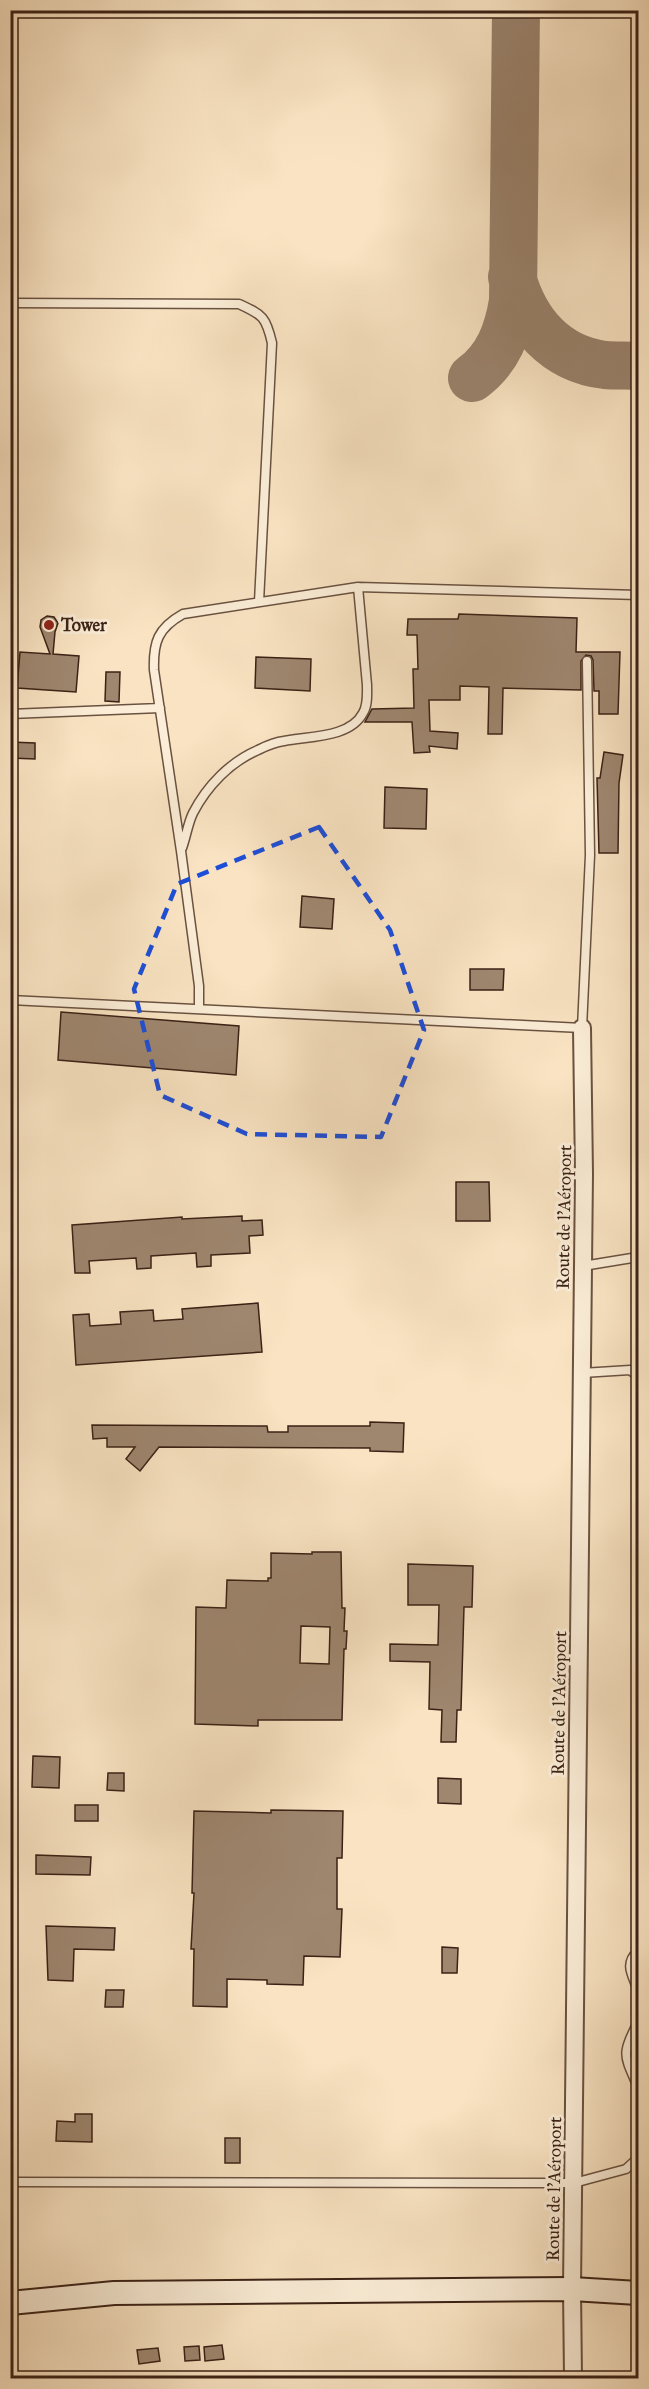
<svg xmlns="http://www.w3.org/2000/svg" width="649" height="2389" viewBox="0 0 649 2389" font-family="'IM FELL Great Primer',serif">
	<style>
		.lines { fill: none; stroke-linecap: round; stroke-linejoin: round }
		.taxiway { stroke: #9a826c; stroke-width: 48 }
		.building { fill: #9e866f; stroke: #3b2216; stroke-width: 1.5; fill-rule: evenodd }
		.lane-casing { stroke: #6a5241; stroke-width: 11 }
		.street-casing { stroke: #6a5241; stroke-width: 20 }
		.secondary-casing { stroke: #3b2216; stroke-width: 26 }
		.lane { stroke: #fbedd7; stroke-width: 8 }
		.street { stroke: #fbedd7; stroke-width: 16 }
		.secondary { stroke: #fbedd7; stroke-width: 22 }
		.marked { fill: none; stroke: #1d4ed8; stroke-width: 4.5; stroke-dasharray: 12 8; stroke-linejoin: round }
		.poi-dot { fill: #8f2418; stroke: #fbedd7; stroke-width: 2 }
		.labels { text-anchor: middle; dominant-baseline: central; stroke-width: 6; stroke-linejoin: round; paint-order: stroke }
		.poi-label { font-size: 18px; font-weight: bold; fill: #3b2216; stroke: #fbedd7; text-anchor: start }
		.street-label { font-size: 18px; fill: #3b2216; stroke: #fbedd7 }
	</style>
	<rect width="100%" height="100%" fill="#f9e3c2"/>
	<filter id="stains"><feTurbulence type="fractalNoise" baseFrequency=".00333" numOctaves="4"/><feColorMatrix values="0 0 0 0 .2 0 0 0 0 .09 0 0 0 0 .02 0 0 0 .5 -.17"/></filter>
	<radialGradient id="worn" r=".72"><stop offset=".6" stop-color="#630" stop-opacity="0"/><stop offset="1" stop-color="#630" stop-opacity=".3"/></radialGradient>
	<g class="lines">
		<path class="taxiway" d="M512,277C525,323 555,359 605,365C616,366 628,365 638,366
			M472,378C498,359 508,332 513,301L516,10"/>
	</g>
	<path class="building" d="M459,614L577,618L576,652H620L618,714H599V691H594L593,660L591,656L586,655L581,661V690L503,688L502,734H488L489,687L460,686V700H429L430,731L458,733L457,749L429,746L430,752L414,753L412,722H365L372,709L414,708L413,669H418L417,635H407L408,619H458Z
		M47,616L54,617L58,623L55,632L53,654L79,656L76,692L17,688L20,652L50,654L40,627L41,620Z
		M256,657L311,659L310,691L255,688Z
		M106,672H120L119,702L105,701Z
		M10,742L35,743V759L10,758Z
		M604,752L623,755L619,783L618,853H599L597,778H600Z
		M385,787L427,789L426,829L384,828Z
		M302,896L334,899L332,929L300,927Z
		M470,969H504L503,990H470Z
		M61,1012L239,1026L236,1075L58,1060Z
		M456,1182H489L490,1221H456Z
		M242,1216V1221L262,1220L263,1235L249,1236L250,1253L211,1255V1266L197,1267L196,1253L151,1256V1268L137,1269L136,1258L89,1261L90,1273H75L72,1225L182,1217V1219Z
		M258,1303L262,1352L76,1365L73,1315L89,1314L90,1326L121,1324L120,1312L153,1310L154,1321L183,1319L182,1309Z
		M370,1422L404,1423L403,1452L370,1451V1448L159,1447L140,1471L126,1459L135,1447H107V1438L93,1439L92,1425L267,1426L268,1432H288V1426H370Z
		M312,1552H341L342,1608H345L344,1631H347L346,1649H344L342,1720H258V1726L195,1724L196,1607L226,1608L227,1580L268,1581V1578H271V1553L312,1554ZM301,1626L330,1627L329,1664L300,1663Z
		M408,1564L473,1566L472,1607H464L461,1710H457L456,1742H441L442,1710L429,1709L430,1662L390,1661V1644L438,1645L439,1605H408Z
		M33,1756L60,1757L59,1788L32,1787Z
		M108,1773H124V1791L107,1790Z
		M438,1778L461,1779V1804L438,1803Z
		M75,1805H98V1821H75Z
		M271,1810L343,1811L342,1858H337V1909H342L340,1957L304,1956L303,1985L267,1984V1980L227,1979V2007L193,2006L194,1949H191L194,1893H192L194,1811L271,1813Z
		M36,1855L91,1857L90,1875L36,1874Z
		M46,1926L115,1928L114,1950L74,1949L73,1981L48,1980Z
		M442,1947L458,1948L457,1973H442Z
		M106,1990H124L123,2007H105Z
		M75,2114H92V2142L56,2141L57,2121L75,2122Z
		M225,2138H240V2163H225Z
		M222,2345L224,2359L205,2361L204,2347Z
		M199,2346L200,2360L185,2361L184,2347Z
		M158,2348L160,2361L139,2364L137,2350Z"/>
	<g class="lines">
		<g class="lane-casing">
			<path id="lane" d="M10,303L239,304C263,315 266,317 272,343L259,602
				M10,714L160,708
				M182,848C186,837 188,823 193,813C207,786 230,762 258,750C266,746 275,742 284,741C309,736 350,738 363,713C368,705 367,694 367,685L358,587
				M10,1000L582,1028L590,855L587,661
				M199,1009V986L181,851L154,670C153,642 158,628 183,614L358,587L638,595
				M583,1266L638,1257
				M582,1373L630,1370L638,1376
				M638,1951C624,1964 632,1974 638,1990
				M638,2022C622,2055 623,2053 638,2087
				M10,2182L574,2183L626,2169L638,2158"/>
		</g>
		<g class="street-casing">
			<path id="street" d="M573,2378L572,2289L584,1174L582,1028"/>
		</g>
		<g class="secondary-casing">
			<path id="secondary" d="M10,2303L114,2293L572,2289L638,2293"/>
		</g>
		<use href="#lane" class="lane"/>
		<use href="#street" class="street"/>
		<use href="#secondary" class="secondary"/>
	</g>
	<path class="marked" d="M319,827L390,930L424,1030L381,1137L247,1134L160,1095L134,989L177,884Z"/>
	<circle class="poi-dot" cx="49" cy="625" r="6"/>
	<g class="labels">
		<g class="poi-label">
			<text x="61" y="625">Tower</text>
		</g>
		<g class="street-label">
			<text transform="translate(564 1217) rotate(-89)">Route de l'Aéroport</text>
			<text transform="translate(559 1703) rotate(-89)">Route de l'Aéroport</text>
			<text transform="translate(554 2189) rotate(-89)">Route de l'Aéroport</text>
		</g>
	</g>
	<rect width="649" height="2389" fill="none" stroke="#f9e3c2" stroke-width="36"/>
	<rect x="12" y="12" width="625" height="2365" fill="none" stroke="#3b2216" stroke-width="3"/>
	<rect x="18" y="18" width="613" height="2353" fill="none" stroke="#3b2216" stroke-width="1.5"/>
	<rect width="100%" height="100%" filter="url(#stains)"/>
	<rect width="100%" height="100%" fill="url(#worn)"/>
</svg>
